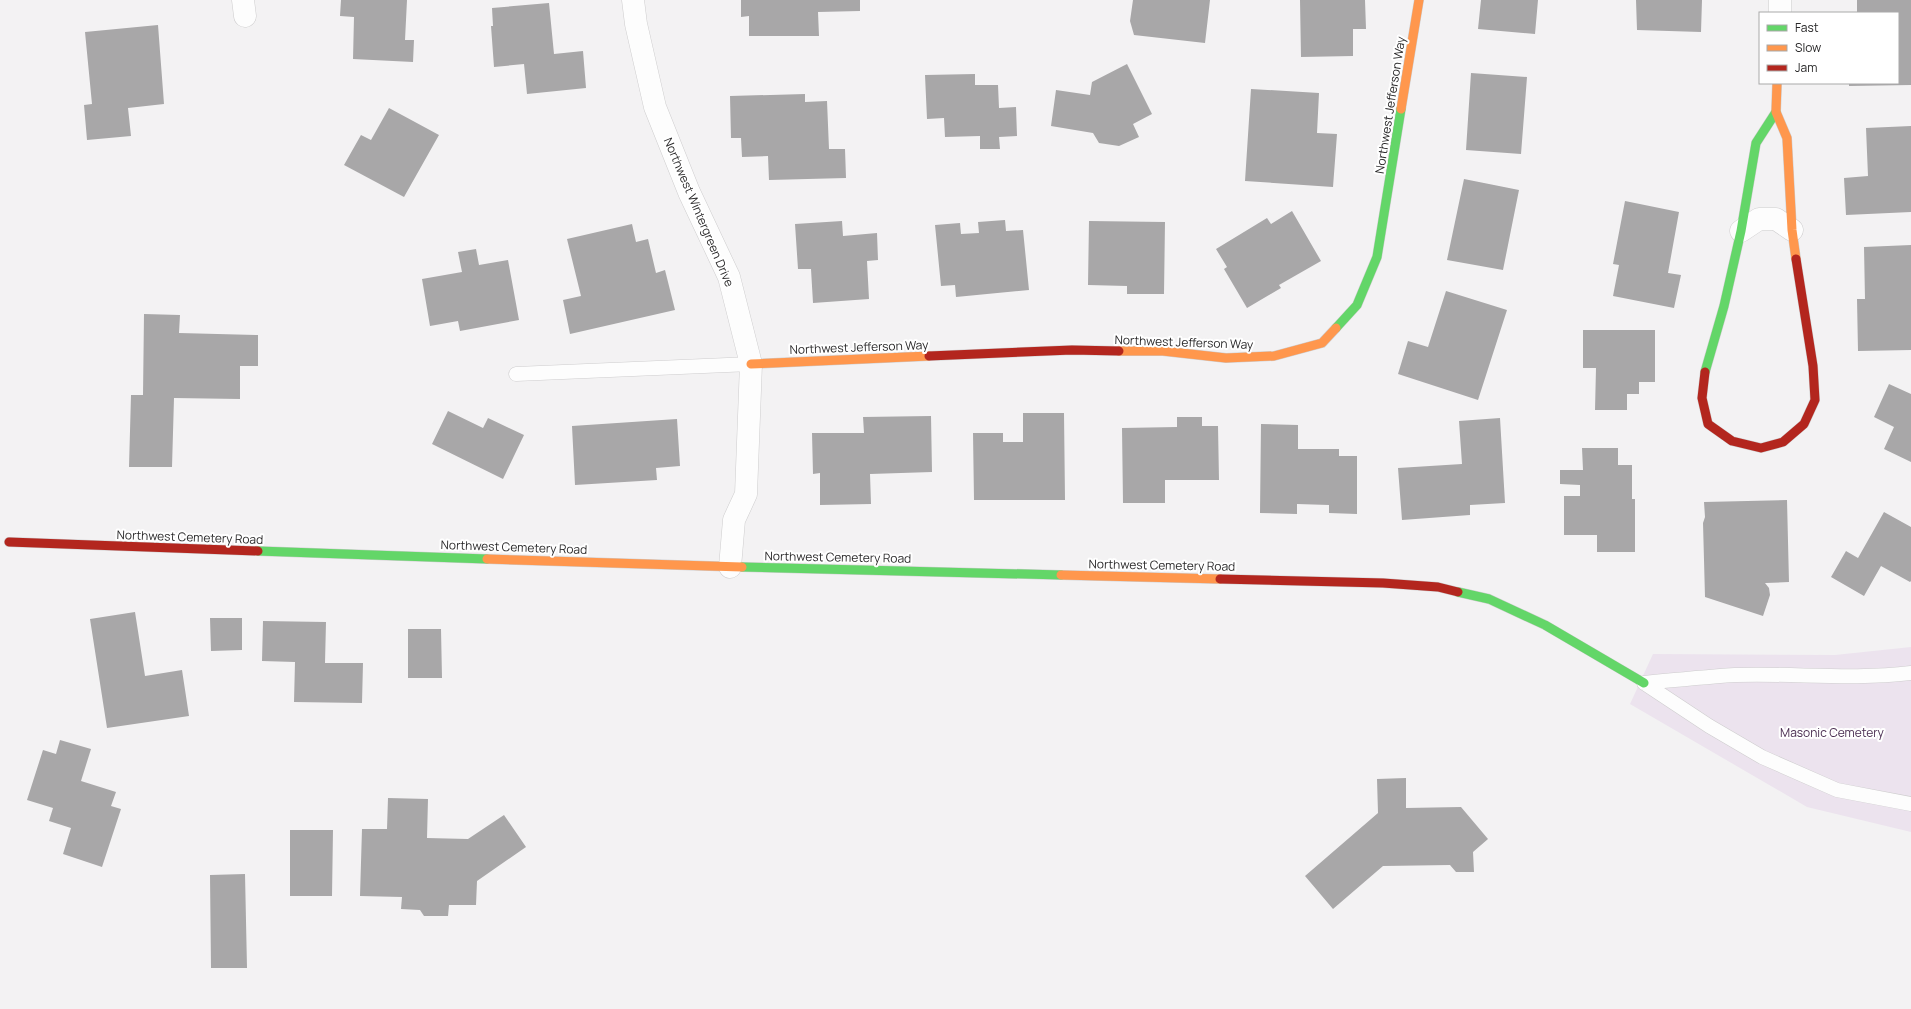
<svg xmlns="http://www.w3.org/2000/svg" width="1911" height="1009" viewBox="0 0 1911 1009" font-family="Manrope,sans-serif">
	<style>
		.green { fill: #ece3ee }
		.building { fill: #a8a7a8 }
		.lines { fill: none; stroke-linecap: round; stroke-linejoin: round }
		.lane-casing { stroke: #cecdce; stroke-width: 15 }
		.street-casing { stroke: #cecdce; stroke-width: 23 }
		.fast-casing { stroke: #cecdce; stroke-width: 10 }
		.slow-casing { stroke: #cecdce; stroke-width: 10 }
		.jam-casing { stroke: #cecdce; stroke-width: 10 }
		.lane { stroke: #fdfdfd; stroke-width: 14 }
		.street { stroke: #fdfdfd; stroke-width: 22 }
		.fast { stroke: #63d668; stroke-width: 9 }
		.slow { stroke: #ff974d; stroke-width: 9 }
		.jam { stroke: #b3261e; stroke-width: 9 }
		.labels { text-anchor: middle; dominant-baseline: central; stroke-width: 4; stroke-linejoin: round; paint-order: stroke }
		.street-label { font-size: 12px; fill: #292829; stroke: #fff }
		.park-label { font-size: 12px; fill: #4a2d51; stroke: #fff }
	</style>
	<rect width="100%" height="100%" fill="#f3f2f3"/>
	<path class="green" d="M1911,647V832L1807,807L1630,704L1653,654L1835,655Z"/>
	<path class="building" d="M341,0H407L405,40H414L413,62L353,59L354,17L340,16Z
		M741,0H860V11L818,12L819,36H749V16L741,17Z
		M1133,0H1210L1205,43L1134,35L1130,21Z
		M1300,0H1365L1366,29H1353V56L1301,57Z
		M1481,0H1538L1535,34L1478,29Z
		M1636,0H1702L1701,32L1637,30Z
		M1857,0H1911V85L1849,86V83H1898V13H1857Z
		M549,3L554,54L583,51L586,88L527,94L524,64L494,67L491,26H493L492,8Z
		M158,25L164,104L128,108L131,136L87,140L84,105L92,104L85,32Z
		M1127,64L1152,114L1133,124L1139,137L1119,146L1099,143L1093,133L1051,126L1056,90L1090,95L1092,82Z
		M1471,73L1527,77L1521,154L1466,150Z
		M975,74V85H998L999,108L1016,107L1017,136L999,137L1000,149H980V136L945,137L944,118L927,119L925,75Z
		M1251,89L1319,93L1317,133L1337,134L1333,187L1245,181Z
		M805,94V102L827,101L829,149H845L846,178L769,180L768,156L742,157L741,138H731L730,96Z
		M389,108L439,135L404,197L344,165L361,135L371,140Z
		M1911,126V212L1846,215L1844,178L1868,176L1866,128Z
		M1464,179L1519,190L1503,270L1447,260Z
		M1625,201L1679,212L1668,273L1681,275L1674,308L1613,296L1619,265L1613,264Z
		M1292,211L1321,261L1279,285L1281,288L1247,308L1224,269L1227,267L1216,249L1267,218L1271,224Z
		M1005,220L1006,231L1023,230L1029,290L956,297L955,285L941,286L935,225L960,223L961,234L979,233L978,222Z
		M842,221L843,236L877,233L878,260L867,261L869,299L813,303L811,269H798L795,224Z
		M1089,221L1165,222L1164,294H1127V286L1088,285Z
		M632,224L636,242L648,239L656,273L665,270L675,310L570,334L563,300L581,296L567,239Z
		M1911,245V350L1858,351L1857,299H1865L1864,247Z
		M476,249L479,265L508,260L519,320L460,331L458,321L430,326L422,279L462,272L458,252Z
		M1446,291L1507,310L1478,400L1398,374L1408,341L1428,347Z
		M144,314L180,315L179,333L258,335V366H240V399L174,398L172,467H129L131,395H143Z
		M1583,330H1655V382H1639V394H1627V410H1595L1596,368H1583Z
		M1889,384L1911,394V462L1884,449L1894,427L1874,417Z
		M448,411L483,428L488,418L524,435L503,479L432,444Z
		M1023,413H1064L1065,500H974L973,433H1003V442H1023Z
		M931,416L932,472L870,474L871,504L820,505V473L813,474L812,433H864L863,417Z
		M1177,417H1202V426H1218L1219,480H1165V503H1123L1122,428L1177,427Z
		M1500,418L1505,503L1470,505V515L1402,520L1398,468L1462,464L1459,421Z
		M677,419L680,466L656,468L657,480L575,485L572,426Z
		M1261,424L1298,425V449H1339V456H1357V514L1329,513V505L1297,504V514L1260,513Z
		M1582,448H1618V465H1632V499H1635V552H1597V535H1564V496H1580V485L1560,484V470H1583Z
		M1787,500L1789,582L1765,583L1769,588L1770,595L1763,616L1705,597L1703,523L1705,517L1704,502Z
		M1884,512L1911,527V581L1910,582L1881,566L1864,596L1831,577L1846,551L1858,558Z
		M135,612L145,676L182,670L189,716L107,728L90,619Z
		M210,618H242V650L211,651Z
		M263,621L326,622L325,663H363L362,703L294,702L295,662L262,661Z
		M408,629H441L442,678H408Z
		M60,740L91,749L81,781L116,792L111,806L121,809L102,867L63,854L71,828L49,821L53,808L27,800L43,750L56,754Z
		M1406,778V808L1461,807L1488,839L1473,852L1474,872H1456L1450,865L1383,866L1333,909L1305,876L1378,813L1377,779Z
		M388,798L428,799L427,838L468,839L504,815L526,847L477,881L476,905H449L448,916H424L420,910L401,909L402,897L360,896L362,829H387Z
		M290,830H333L332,896H290Z
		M245,874L247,968H211L210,875Z"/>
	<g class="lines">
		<g class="lane-casing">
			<path id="lane" d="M516,374L751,364
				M1644,683L1709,726L1762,757L1837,790L1911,804
				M1644,683C1674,680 1705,677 1735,675C1794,673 1852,680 1911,673"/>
		</g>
		<g class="street-casing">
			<path id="street" d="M243,0L245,16
				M633,0L636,24L655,107L689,192L729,277L751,364L746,494L734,520L730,567
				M1780,13V0
				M1741,231L1759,219H1776L1792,230"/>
		</g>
		<g class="fast-casing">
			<path id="fast" d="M1336,328L1357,305L1377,257L1401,109
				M1705,372L1724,306L1741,231L1756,143L1776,112
				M258,551L487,559
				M742,567L1061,575
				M1458,592L1489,599L1545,625L1644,683"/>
		</g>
		<g class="slow-casing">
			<path id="slow" d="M1777,83L1776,112L1787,138L1792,230L1796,259
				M1401,109L1419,0
				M1119,351H1163L1226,358L1274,356L1322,343L1336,328
				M751,364L929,356
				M487,559L742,567
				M1061,575L1220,579"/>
		</g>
		<g class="jam-casing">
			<path id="jam" d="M929,356L1072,350L1119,351
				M1705,372L1702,398L1708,424L1732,441L1761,448L1783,442L1804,424L1815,400L1813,366L1796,259
				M9,542L258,551
				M1220,579L1383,583L1438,587L1458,592"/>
		</g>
		<use href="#lane" class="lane"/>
		<use href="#street" class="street"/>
		<use href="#fast" class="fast"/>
		<use href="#slow" class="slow"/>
		<use href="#jam" class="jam"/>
	</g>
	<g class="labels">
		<g class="street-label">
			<text transform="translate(1390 105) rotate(-81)">Northwest Jefferson Way</text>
			<text transform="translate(699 212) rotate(67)">Northwest Wintergreen Drive</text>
			<text transform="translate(1184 342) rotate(2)">Northwest Jefferson Way</text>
			<text transform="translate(859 347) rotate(-2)">Northwest Jefferson Way</text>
			<text transform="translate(190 537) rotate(2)">Northwest Cemetery Road</text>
			<text transform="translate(514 547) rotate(2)">Northwest Cemetery Road</text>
			<text transform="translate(838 557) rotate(1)">Northwest Cemetery Road</text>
			<text transform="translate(1162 565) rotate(1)">Northwest Cemetery Road</text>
		</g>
		<g class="park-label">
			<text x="1832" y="732">Masonic Cemetery</text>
		</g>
	</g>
	<rect x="1759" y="12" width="140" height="72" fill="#ffffff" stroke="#a9a9a9"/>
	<rect x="1767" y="25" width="20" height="6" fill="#63d668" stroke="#a9a9a9"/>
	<text x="1795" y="32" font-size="12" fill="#292829">Fast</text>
	<rect x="1767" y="45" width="20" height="6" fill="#ff974d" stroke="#a9a9a9"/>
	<text x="1795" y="52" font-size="12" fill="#292829">Slow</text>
	<rect x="1767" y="65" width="20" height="6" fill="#b3261e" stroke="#a9a9a9"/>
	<text x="1795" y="72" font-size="12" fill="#292829">Jam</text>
</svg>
